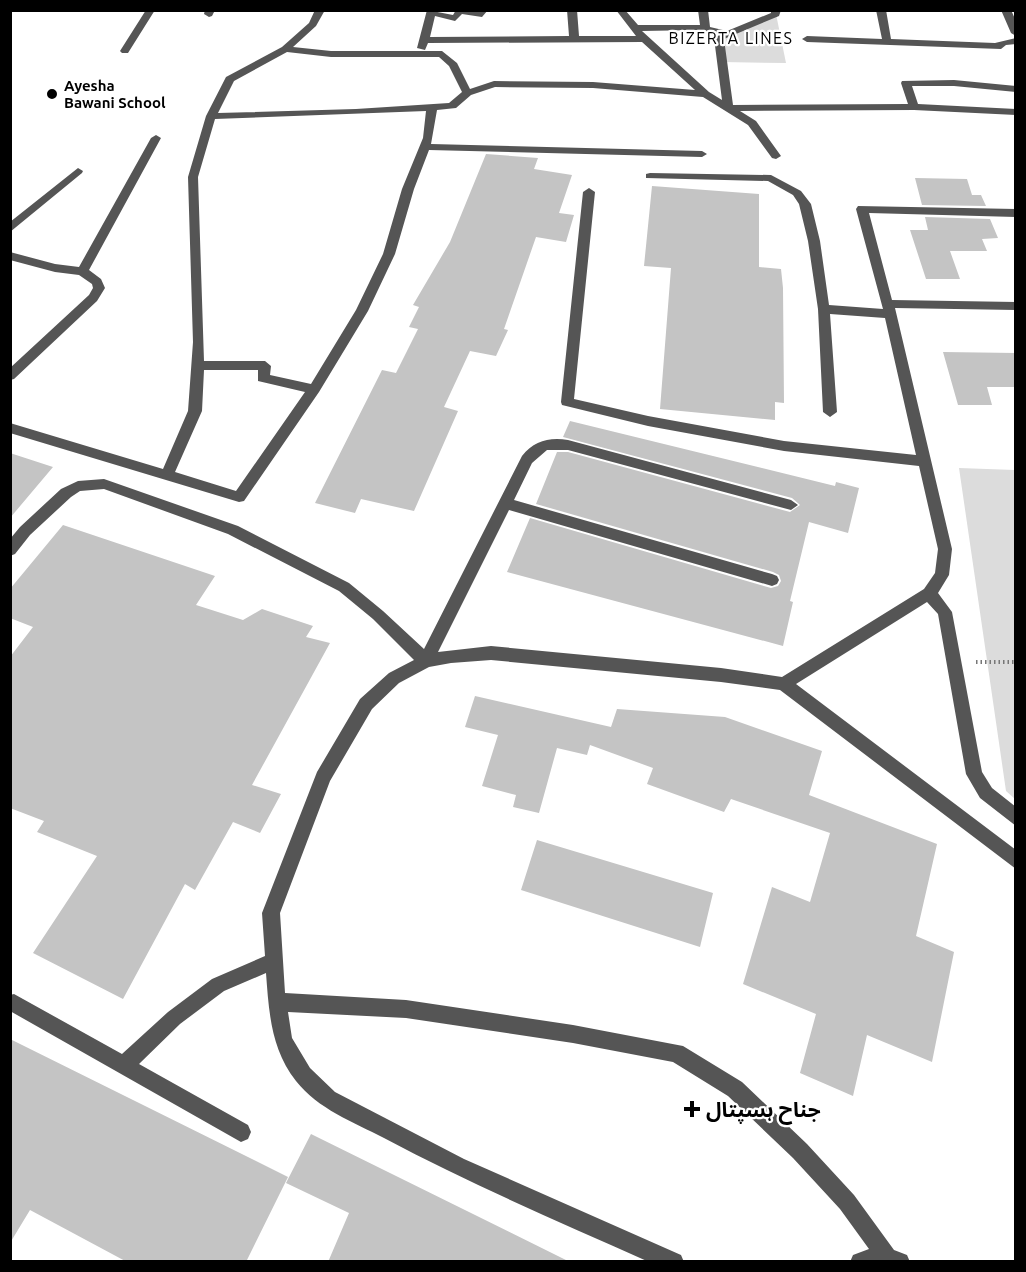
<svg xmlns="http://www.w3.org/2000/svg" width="1026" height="1272" viewBox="0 0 1026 1272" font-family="Ubuntu,'Noto Sans Arabic',sans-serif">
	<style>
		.green { fill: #dcdcdc }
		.building { fill: #c4c4c4 }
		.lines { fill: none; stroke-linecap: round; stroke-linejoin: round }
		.path { stroke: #777; stroke-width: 4; stroke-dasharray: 1.5 3; stroke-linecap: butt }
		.minor { fill: #555; fill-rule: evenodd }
		.poi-dot { fill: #000; stroke: #fff; stroke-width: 2 }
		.labels { text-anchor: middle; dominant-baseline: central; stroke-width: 4.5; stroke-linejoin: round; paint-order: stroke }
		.far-poi-label { font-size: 15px; font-weight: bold; fill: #000; stroke: #fff; text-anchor: start }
		.far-neighbourhood-label { font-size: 16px; letter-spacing: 1.5px; fill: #000; stroke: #fff }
		.near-poi-label { font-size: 21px; font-weight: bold; fill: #000; stroke: #fff; text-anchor: start }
	</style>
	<rect width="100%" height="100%" fill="#fff"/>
	<path class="green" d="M776,14L786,63L722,62L719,38Z
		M959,468L1015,470V799L1006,791Z"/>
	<path class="building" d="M486,154L538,158L534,169L572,175L559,213L574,215L566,242L536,237L504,329L508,330L496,356L470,351L444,407L458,411L414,511L361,499L355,513L315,503L382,370L396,373L418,329L409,327L419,307L413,305L450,242Z
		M915,178L967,179L972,195H981L986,206L922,205Z
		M652,186L759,194V267L781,269L783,288L784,403L775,402V420L660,409L671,268L644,266Z
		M925,217L990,219L998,238L982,239L987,251H950L960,279H926L910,230H928Z
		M943,352L1016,353V387H987L992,405H958Z
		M570,421L835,486L836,482L859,488L848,533L809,522L790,601L793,602L783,646L507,572L530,518L771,588L778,586L781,581L779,575L773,572L536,504L557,452H568L790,512L800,505L792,498L563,437Z
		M10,453L53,467L10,518Z
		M63,525L215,576L196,605L243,620L262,609L313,626L306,637L330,643L252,785L281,794L260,833L233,822L195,890L185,884L123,999L33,953L97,856L37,832L44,821L10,808V657L33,627L10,618V589Z
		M475,696L611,727L617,709L725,717L822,751L809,795L937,844L916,936L954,952L932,1062L867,1035L853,1096L800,1073L816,1014L743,984L772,887L810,902L830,833L731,799L724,812L647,784L653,768L590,745L587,755L557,748L539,813L513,807L516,795L482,786L498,735L465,727Z
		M537,840L713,893L700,947L521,890Z
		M10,1039L288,1177L246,1262H127L30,1210L10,1243Z
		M311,1134L570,1262H328L349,1213L286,1183Z"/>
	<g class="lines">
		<path class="path" d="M976,662H1016"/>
		<path class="minor" d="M146,10H155L128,53H122L120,51Z
			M205,10H215L212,16L209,17L204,14Z
			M315,10H325L316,26L293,47L331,51H442L457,63L470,89L494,81L593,82L695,90L642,42L428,43L425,50L417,48L427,10L453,15L456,10H488L482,17L462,14L455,21L435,16L430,37L569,36L567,10H577L579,36H636L616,10H625L638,25H700L698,10H708L710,27L727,31L771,13V10H781L779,16L724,39L733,105L908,104L901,83L902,81L954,80L1016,86V92L954,86H912L918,104L1016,109V115L914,110L740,111L756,121L781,156L776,159L772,158L748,125L703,97L593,88L495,87L471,95L456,108L437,110L431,144L702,151L707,154L702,157L429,150L414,189L395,254L368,311L319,392L244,501L239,502L10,433V423L163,469L188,411L193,342L188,177L206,116L226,77L282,47L309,23ZM698,30L719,35L714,38L722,100L709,92L642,31ZM287,52L331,57H439L449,66L462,92L449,103L356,109L218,113L234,81ZM426,111L423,138L402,189L383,254L356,310L311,384L270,375L271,366L265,361H204L198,177L215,119ZM204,370H258V381L305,392L236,491L175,472L202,411Z
			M876,10H886L891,39L995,43L1016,38V44L1006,45L1001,49L807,42L802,39L807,36L882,39Z
			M1001,10H1011L1016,21V36L1011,33Z
			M156,135L161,138L89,270L101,279L105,288L97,301L14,379L10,380V368L89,295L93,288L92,284L79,275L55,272L10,260V252L55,264L79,267L151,138Z
			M78,168L83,171L82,173L10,232V222Z
			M650,173L771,175L801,191L811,204L820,241L829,305L883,309L856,209L858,206L1016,209V217L869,213L892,300L1016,302V310L895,308L952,549L949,575L938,593L952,612L982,772L992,788L1016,807V826L980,798L966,774L938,614L927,602L796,684L1016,850V869L780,690L721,682L491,660L451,663L429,667L399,683L372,709L330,781L280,913L285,993L406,1000L573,1025L683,1046L742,1082L807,1144L854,1195L894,1250L907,1255L910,1262H850L853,1255L869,1249L840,1209L793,1158L728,1096L673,1062L573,1043L406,1018L288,1012L292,1038L310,1068L335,1092L464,1159L681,1255L684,1262H649C560,1222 470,1184 384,1138C353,1122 318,1109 296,1081C271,1049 269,1013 266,973L224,991L180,1024L139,1064L248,1125L251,1132L248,1139L241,1142L10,1011V995L14,994L122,1054L168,1012L212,979L265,956L262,913L317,772L360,699L389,673L414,660L373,619L339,591L228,534L104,489L80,491L71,497L30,535L15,554L10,556V539L20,527L61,489L78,481L104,479L238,526L349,583L383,611L424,649L522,456C534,441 549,437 568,440L791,500L798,505L791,510L568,450H547L532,463L514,500L772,574L777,576L779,580L777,584L772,586L509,510L438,652L491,646L721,668L782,677L924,589L935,573L938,549L919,466L784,451L648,426L562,405L561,402L583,192L589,188L595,192L574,399L648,416L784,441L916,455L885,318L830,314L837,412L830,417L823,412L818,309L808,241L799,204L793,195L768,181L646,178V174Z"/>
	</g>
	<g class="poi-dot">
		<circle cx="52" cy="94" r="6"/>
		<path d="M689 1100h6v6h6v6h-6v6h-6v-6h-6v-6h6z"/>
	</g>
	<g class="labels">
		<g class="far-poi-label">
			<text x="64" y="85">Ayesha<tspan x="64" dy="17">Bawani School</tspan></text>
		</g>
		<g class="far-neighbourhood-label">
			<text x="731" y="38">BIZERTA LINES</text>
		</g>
		<g class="near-poi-label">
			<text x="706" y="1109">جناح ہسپتال</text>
		</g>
	</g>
	<rect width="1026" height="1272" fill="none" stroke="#000000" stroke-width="24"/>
</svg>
